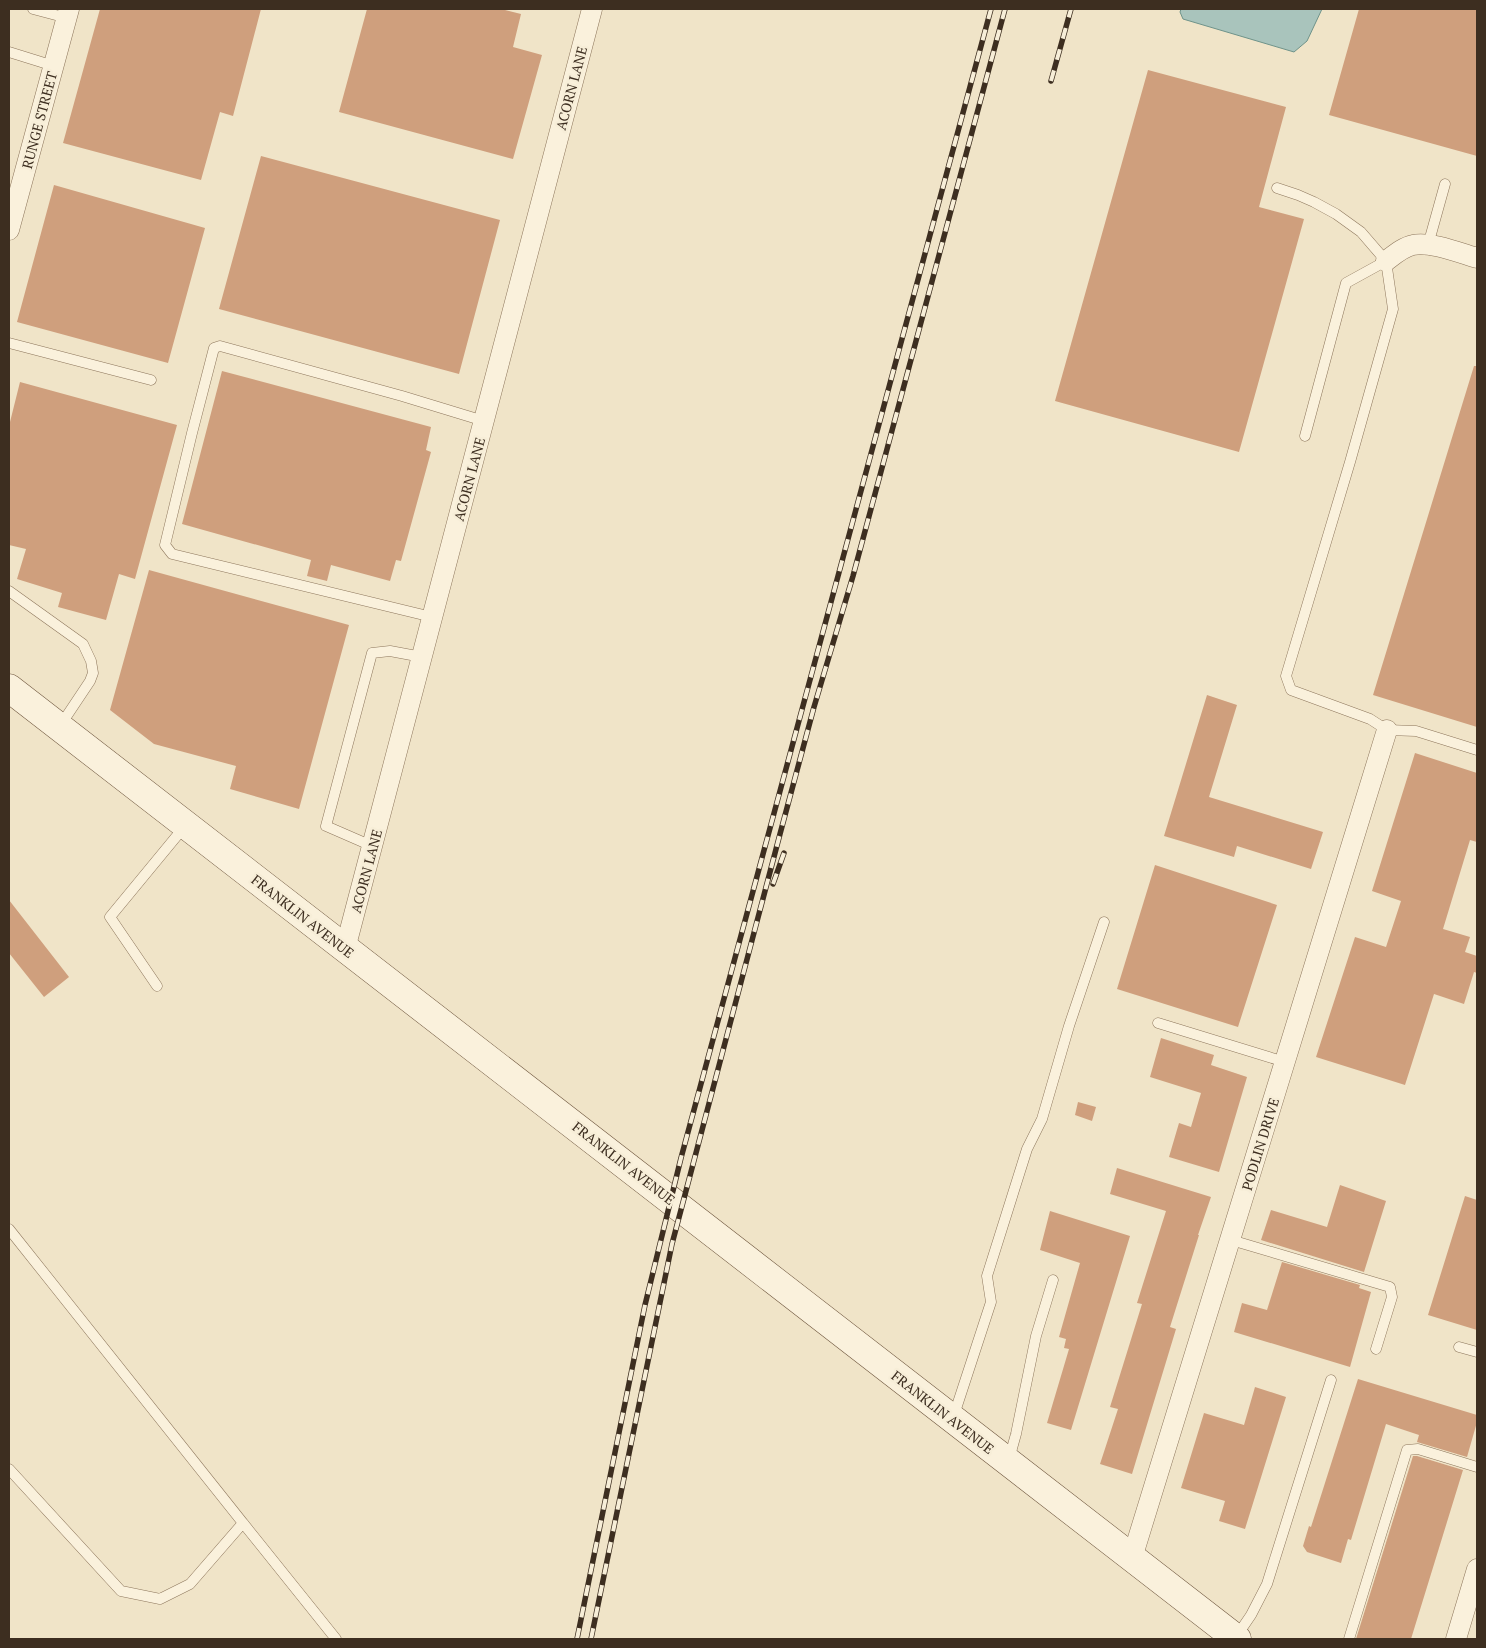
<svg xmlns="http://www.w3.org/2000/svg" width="1486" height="1648" viewBox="0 0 1486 1648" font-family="'PT Serif',serif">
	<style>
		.water { fill: #a9c4bc; stroke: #6f938a }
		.building { fill: #cf9f7d }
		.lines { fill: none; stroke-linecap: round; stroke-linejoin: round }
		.lane-casing { stroke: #8d765c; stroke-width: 11 }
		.street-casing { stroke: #8d765c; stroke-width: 21 }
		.secondary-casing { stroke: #6f573f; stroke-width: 29 }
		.lane { stroke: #faf1dc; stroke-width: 10 }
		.street { stroke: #faf1dc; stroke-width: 20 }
		.secondary { stroke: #faf1dc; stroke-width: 28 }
		.rail-casing { stroke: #3d2e20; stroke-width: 5.5 }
		.rail { stroke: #f7eed8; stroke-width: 4; stroke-dasharray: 11; stroke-linecap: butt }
		.labels { text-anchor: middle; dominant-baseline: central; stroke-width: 5; stroke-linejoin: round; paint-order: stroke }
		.street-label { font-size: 14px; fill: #3d2e20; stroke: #f7eed8 }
	</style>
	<rect width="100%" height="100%" fill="#f0e4c8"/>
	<path class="water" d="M1181,9H1322L1307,41L1294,52L1183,19L1180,12Z"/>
	<path class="building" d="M100,9H261L233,116L220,112L201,180L63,143Z
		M367,9H501L521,14L513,47L542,55L513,159L339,112Z
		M1359,9H1477V156L1329,115Z
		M1148,70L1286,107L1259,207L1304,219L1239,452L1055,401Z
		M261,156L500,220L459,374L219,309Z
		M54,185L205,228L168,363L17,322Z
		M1474,366H1477V727L1373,695Z
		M222,371L431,427L426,450L431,452L401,561L396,560L390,581L331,565L327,581L307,576L311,560L182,524Z
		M20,382L177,425L135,579L119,574L106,620L58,607L62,593L17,579L26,549L9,545V426Z
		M149,570L349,625L299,809L230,789L236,766L154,744L110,710Z
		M1207,695L1237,705L1209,797L1323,832L1311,869L1237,846L1234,857L1164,836Z
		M1415,753L1477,773V842L1470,840L1443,929L1470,937L1465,952L1477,956V973L1474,972L1464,1004L1434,994L1405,1085L1316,1057L1355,937L1386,947L1401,901L1372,891Z
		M1155,865L1277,905L1238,1027L1117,989Z
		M9,900L69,977L44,997L9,953Z
		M1161,1038L1214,1055L1211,1065L1247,1077L1219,1172L1169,1157L1179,1123L1191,1127L1201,1093L1150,1077Z
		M1078,1102L1096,1107L1092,1121L1075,1115Z
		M1117,1168L1211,1197L1198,1235H1199L1170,1327L1176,1329L1132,1474L1100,1464L1118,1409L1110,1407L1142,1304L1137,1303L1166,1211L1110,1194Z
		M1340,1185L1386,1201L1364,1272L1261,1240L1271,1210L1327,1227Z
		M1465,1196L1477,1200V1330L1428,1315Z
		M1050,1211L1130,1236L1071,1430L1047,1423L1069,1349L1064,1348L1066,1339L1059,1337L1080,1263L1040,1250Z
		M1282,1262L1360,1285L1359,1288L1371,1292L1350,1367L1234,1332L1242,1303L1267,1310Z
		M1358,1379L1477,1415V1422L1467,1457L1417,1442L1419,1435L1386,1424L1351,1540L1348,1539L1341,1563L1307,1552L1303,1546L1309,1526L1311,1527Z
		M1255,1387L1286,1397L1245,1529L1219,1521L1225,1501L1181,1488L1204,1413L1244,1425Z
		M1413,1456H1417L1463,1470L1411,1639H1356Z"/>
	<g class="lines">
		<g class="lane-casing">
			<path id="lane" d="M33,9L67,18
				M9,52L54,66
				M1277,188L1298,195L1314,202L1336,214L1361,232L1386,261L1393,309L1350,462L1286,676L1291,690L1370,719L1387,730L1416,731L1477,750
				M1428,245L1445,184
				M9,343L151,380
				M1305,436L1346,283L1386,261
				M9,591L83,644L91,661L93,673L90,681L60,726
				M432,617L172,554L165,545L192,433L214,348L220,346L402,396L484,421
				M372,846L326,826L372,653L390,651L422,657
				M157,986L110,917L185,826
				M1158,1023L1285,1062
				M9,1229L243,1523
				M1231,1240L1390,1287L1392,1297L1376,1349
				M1459,1347L1477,1352
				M953,1418L991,1302L987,1276L1027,1149L1042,1119L1069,1026L1104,922
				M1009,1459L1016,1434L1036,1336L1053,1280
				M9,1469L121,1591L160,1599L190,1584L243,1523L336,1639
				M1236,1637L1251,1615L1267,1584L1331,1380
				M1349,1639L1407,1450L1418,1449L1477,1467"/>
		</g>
		<g class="street-casing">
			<path id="street" d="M9,230L69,9
				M1386,261C1394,255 1403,247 1413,245C1430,241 1460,253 1477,258
				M345,949L592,9
				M1132,1558L1387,730
				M1456,1639L1477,1569"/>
		</g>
		<g class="secondary-casing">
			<path id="secondary" d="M9,688L1237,1639"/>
		</g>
		<use href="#lane" class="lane"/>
		<use href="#street" class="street"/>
		<use href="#secondary" class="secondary"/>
		<g class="rail-casing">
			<path id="rail" d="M1051,81L1071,9
				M773,884L784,853
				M577,1639L645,1305L681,1158L991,9
				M591,1639L672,1244L780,834L814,707L853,576L1005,9"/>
		</g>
		<use href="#rail" class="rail"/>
	</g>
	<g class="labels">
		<g class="street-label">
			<text transform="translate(571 88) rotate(-75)">ACORN LANE</text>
			<text transform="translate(39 120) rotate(-75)">RUNGE STREET</text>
			<text transform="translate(469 479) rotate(-75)">ACORN LANE</text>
			<text transform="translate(366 871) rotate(-75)">ACORN LANE</text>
			<text transform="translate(303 916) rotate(38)">FRANKLIN AVENUE</text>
			<text transform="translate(1260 1144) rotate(-73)">PODLIN DRIVE</text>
			<text transform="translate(624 1163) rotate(38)">FRANKLIN AVENUE</text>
			<text transform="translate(943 1412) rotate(38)">FRANKLIN AVENUE</text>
		</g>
	</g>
	<rect width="1486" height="1648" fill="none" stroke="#3d2e20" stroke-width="20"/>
</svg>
